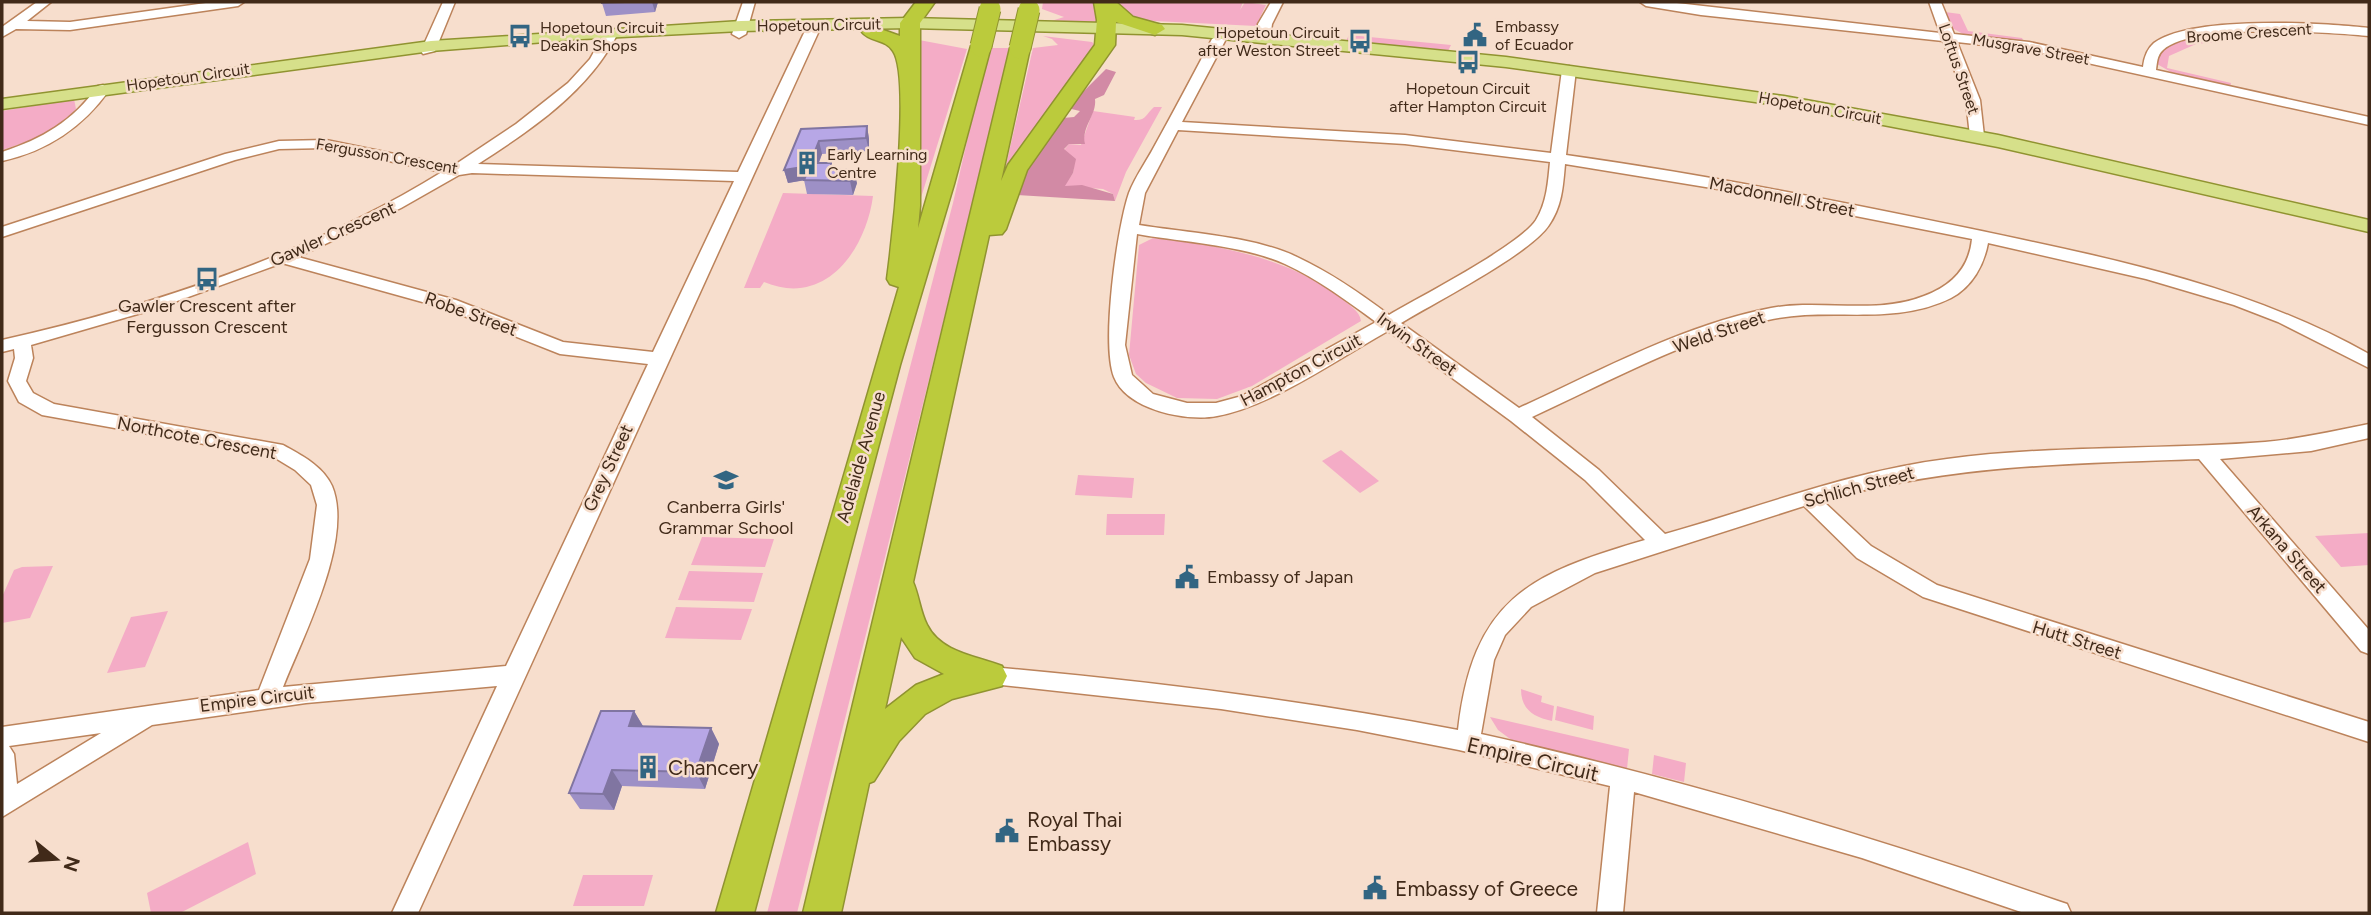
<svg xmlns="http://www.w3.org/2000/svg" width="2371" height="915" viewBox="0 0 2371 915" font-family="Figtree,sans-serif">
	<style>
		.green { fill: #f4acc6 }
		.forest { fill: #d28aa5 }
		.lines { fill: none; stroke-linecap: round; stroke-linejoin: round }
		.minor-casing { stroke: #bc835b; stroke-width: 3 }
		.major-casing { stroke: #909330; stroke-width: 3 }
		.highway-casing { stroke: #909330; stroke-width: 3 }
		.minor { fill: #fff; fill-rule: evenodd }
		.major { fill: #d6e08a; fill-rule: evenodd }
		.highway { fill: #bbcb3c; fill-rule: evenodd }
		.highway-bridge-casing { stroke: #909330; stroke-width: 23; stroke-linecap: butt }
		.highway-bridge { stroke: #bbcb3c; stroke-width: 21 }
		.wall { fill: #9d90c6 }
		.shaded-wall { fill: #8075a1 }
		.building { fill: #b7a7e6; stroke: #8075a1; stroke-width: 2 }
		.labels { text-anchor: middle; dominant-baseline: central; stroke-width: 5; stroke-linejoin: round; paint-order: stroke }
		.far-street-label { font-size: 16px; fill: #412a19; stroke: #f7decd }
		.far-poi-label { font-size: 16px; fill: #412a19; stroke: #f7decd; text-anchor: start }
		.street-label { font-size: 18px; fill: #412a19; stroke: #f7decd }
		.poi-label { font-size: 18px; fill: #412a19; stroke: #f7decd }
		.near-street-label { font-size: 21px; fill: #412a19; stroke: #f7decd }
		.near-poi-label { font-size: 21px; fill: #412a19; stroke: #f7decd; text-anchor: start }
	</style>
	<rect width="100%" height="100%" fill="#f7decd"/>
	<path class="green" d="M1043,2H1098L1101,11L1099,23L1048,22L1064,17L1042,9Z
		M1111,2H1243L1240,10L1245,2L1266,5L1256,26L1134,20Z
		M1945,12L1960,14L1968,31L2022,38L2024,42L1963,34L1952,28Z
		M1349,35L1451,45L1448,51L1346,41Z
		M1043,36L1092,42L1095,45L1000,191L1033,48L1058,45L1052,39Z
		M2209,38L2214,42L2196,44L2169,56L2167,68L2231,83L2230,87L2176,75L2157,64C2161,40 2189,39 2209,38Z
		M919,40L967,49L915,217Z
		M988,48H1011L797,913H767L953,203Z
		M74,99L76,109C54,131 32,141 2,150V111Z
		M1154,107H1162L1126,172L1115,201L1113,194L1103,189L1064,186L1073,173L1075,159L1064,150L1069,144L1081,145L1093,111L1135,117L1134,120C1146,121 1146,114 1154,107Z
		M783,193L873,196C866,250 825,308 764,282L760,288H744Z
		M1153,238C1218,245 1288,257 1341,298C1349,305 1360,311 1361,321L1252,386L1217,399L1177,398L1146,383L1136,374L1129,355L1139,245Z
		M1341,450L1379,481L1360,493L1322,461Z
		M1078,475L1134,478L1132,498L1075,495Z
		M1107,514H1165L1164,535H1106Z
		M2369,533V565L2341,567L2315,536Z
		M702,537L774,539L765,567L691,565Z
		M53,566L30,618L2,623V597L14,570L22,567Z
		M689,571L763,573L754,602L678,600Z
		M676,607L752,609L741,640L665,638Z
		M168,611L145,667L107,673L131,617Z
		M1521,689L1542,696L1541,702L1554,706L1552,721C1533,717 1521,709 1521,689Z
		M1557,706L1594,716L1593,730L1555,720Z
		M1490,717L1629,749L1627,769L1517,744L1498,730Z
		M1654,755L1686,763L1684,782L1652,774Z
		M248,842L256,874L180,913H151L147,893Z
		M583,875H653L644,906H573Z"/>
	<path class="forest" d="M1106,69L1116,72L1104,95L1095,99C1097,115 1081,127 1085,144H1069L1064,149L1076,159L1073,173L1065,186L1082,185L1113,194L1115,201L1017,195C1027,166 1045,140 1063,118L1074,117L1080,111L1067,108Z"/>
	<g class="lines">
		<g class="minor-casing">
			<path id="minor" d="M37,2H51L27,21L70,22L213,2H244L238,6L70,30L16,29L2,37V27Z
				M443,2H455L435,51L423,54L421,51Z
				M743,2H755L746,34L739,38L732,34Z
				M1271,2H1283L1272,24L1270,38L1258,41V24Z
				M1640,2H1668L1940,33L1929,2H1941L1954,34L2029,42L2143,67C2144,58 2147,49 2154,43C2191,15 2323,23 2369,28V36C2329,32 2192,23 2163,50C2157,55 2157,63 2156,70L2369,117V125L2029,50L1957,42L1980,100L1984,136L1977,140L1970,136L1966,100L1943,41L1701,15L1646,6Z
				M611,29L618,33C589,91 531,130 478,164L738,172L804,33L811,29L818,33L418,913H392L497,686L306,703L152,725L2,817V727L259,690L310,559L317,505L311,485L295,470L272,456L42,415L19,402L8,381L15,358L14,349L2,352V340C150,307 312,253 442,172L326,148L279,149L235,160L2,237V227L225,154L279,141L326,140L453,166L516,124L568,83L590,59L606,30ZM472,173L734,181L653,352L563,342L456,300L298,257L401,208L459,175ZM282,263L444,308L560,354L648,364L506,666L283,687C303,636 354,539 332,486C323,466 301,455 283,445L54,404L33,393L26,381L33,358L31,345L155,309ZM101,733L17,784L14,754L9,746Z
				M1219,35L1226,39L1182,122L1405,135L1551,153L1562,70L1569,66L1576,70L1566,155C1702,174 1838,201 1972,229C2109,258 2246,285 2369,354V368L2278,322L2234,305L2146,279L1988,243C1984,265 1972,287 1951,298C1893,327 1829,306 1768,320C1685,339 1608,382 1532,417L1599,470L1665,534C1758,508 1850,471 1947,459C2052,445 2159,450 2265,442C2300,439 2334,431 2369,424V438L2311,451L2220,459L2369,630V654L2361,651L2199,459C2069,464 1949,464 1823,501L1871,546L1937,585L2369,722V742L1923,597L1857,558L1804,506L1595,573L1531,607L1505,635L1494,660L1481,734C1677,778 1868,835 2058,901L2067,904L2071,913H2024L1862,858L1634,792L1623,913H1597L1610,786L1459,750L1357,730L1221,709L983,683L980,676L983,669L991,667C1148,681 1303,700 1458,730C1473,600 1528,574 1645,540L1585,480L1511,421L1388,331C1339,358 1272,406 1217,416C1187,422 1127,410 1114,377C1101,343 1117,228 1129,193C1135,177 1146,162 1154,147C1174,111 1193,75 1212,39ZM1178,130L1405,144L1550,162C1548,182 1547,202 1536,220C1519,246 1421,296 1389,315C1360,293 1331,273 1297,257C1253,236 1188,233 1139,225L1145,193ZM1565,164L1724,190L1972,239C1969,269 1951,286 1924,296C1877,315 1820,299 1771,308C1683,325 1600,371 1519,408L1401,323C1434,303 1530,254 1549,225C1562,206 1563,187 1565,164ZM1137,234C1182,242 1243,245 1285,264C1318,279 1347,301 1376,322L1242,396L1216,403H1187L1153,394L1132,375L1125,345Z
				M103,85L110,89C83,127 48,151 2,161V152C42,139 73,121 98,86Z"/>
		</g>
		<g class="major-casing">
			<path id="major" d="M910,18L1182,25L1506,57L1784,96L1998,135L2369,220V232L1998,147L1784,106L1506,67L1182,35L910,28L741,31L582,39L431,51L2,109V99L431,41L741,21Z"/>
		</g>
		<g class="highway-casing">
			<path id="highway" d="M916,2H935L920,23V206L918,228L971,46L981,40L991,46L954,184L900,365L754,913H716L899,287L890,284L887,279C892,241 911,77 893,51C886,39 870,42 862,32L872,26L900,36V23Z
				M1094,2H1116L1133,17L1162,25L1165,29L1155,35L1116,22L1115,45L1027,170L1006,229L1002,234L989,235L913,582C919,596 920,611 927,625C941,653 977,656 1002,666L1007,676L1002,686L952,699L925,714L899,741L874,781L869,783L841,913H803L1010,48L1020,42L1030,48L1001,181L1008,165L1095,45L1097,20ZM901,637L915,658L944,674L916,685L885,709Z"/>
		</g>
		<use href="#minor" class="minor"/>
		<use href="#major" class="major"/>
		<use href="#highway" class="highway"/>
		<g class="highway-bridge-casing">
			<path id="highway-bridge" d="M981,46L990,9
				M1020,48L1029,10"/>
		</g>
		<use href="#highway-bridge" class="highway-bridge"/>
	</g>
	<path class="wall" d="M602,2H658L655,12L606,16L602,3Z
		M867,126L869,139V151L822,154L819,163H831L833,169L857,183L853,195L807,194L804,180L788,183L784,170L801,129Z
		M634,711L643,726L711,728L719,744L705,789L622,786L614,810L580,809L569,793Z"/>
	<path class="shaded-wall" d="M652,2H658L655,12Z
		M867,126L869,139V151L866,138Z
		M819,141L822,154L812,179L788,183L784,170Z
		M854,170L857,183L853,195L850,181Z
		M634,711L644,728L629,726Z
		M711,728L719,744L705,789L696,772Z
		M612,770L622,786L614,810L603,794Z"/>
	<path class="building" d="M602,2H625L602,3Z
		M867,126L866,138L819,141L809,166L784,170L801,129Z
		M811,163H831V169L854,170L850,181L804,180Z
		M601,711H634L629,726L711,728L696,772L612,770L603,794L569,793Z"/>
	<defs>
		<g id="civic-bare" transform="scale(1.89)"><path d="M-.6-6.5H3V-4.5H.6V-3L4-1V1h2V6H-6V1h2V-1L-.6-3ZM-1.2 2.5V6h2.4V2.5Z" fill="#326582" stroke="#f7decd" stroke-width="2.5" paint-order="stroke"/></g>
		<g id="bus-bare" transform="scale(1.89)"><path d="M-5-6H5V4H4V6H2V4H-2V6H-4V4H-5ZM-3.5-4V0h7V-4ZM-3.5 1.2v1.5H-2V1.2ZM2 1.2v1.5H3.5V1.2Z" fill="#326582" stroke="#f7decd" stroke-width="2.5" paint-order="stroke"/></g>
		<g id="building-bare" transform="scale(1.89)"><path d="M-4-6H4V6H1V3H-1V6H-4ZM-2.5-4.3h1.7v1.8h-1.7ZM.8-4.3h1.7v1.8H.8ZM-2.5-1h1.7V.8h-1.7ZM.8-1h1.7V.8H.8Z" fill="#326582" stroke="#f7decd" stroke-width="2.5" paint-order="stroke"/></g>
		<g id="school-bare" transform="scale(1.89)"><path d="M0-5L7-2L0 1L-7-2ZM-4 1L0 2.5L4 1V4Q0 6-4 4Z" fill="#326582" stroke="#f7decd" stroke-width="2.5" paint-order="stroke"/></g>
	</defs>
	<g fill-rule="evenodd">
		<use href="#civic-bare" x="1475" y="35"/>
		<use href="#bus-bare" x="520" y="36"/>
		<use href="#bus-bare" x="1360" y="41"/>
		<use href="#bus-bare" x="1468" y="62"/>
		<use href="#building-bare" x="807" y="163"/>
		<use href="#bus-bare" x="207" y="279"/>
		<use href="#school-bare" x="726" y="480"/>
		<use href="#civic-bare" x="1187" y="577"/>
		<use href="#building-bare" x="648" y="767"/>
		<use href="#civic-bare" x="1007" y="831"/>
		<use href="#civic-bare" x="1375" y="888"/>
	</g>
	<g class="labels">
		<g class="far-street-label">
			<text transform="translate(819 25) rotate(-1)">Hopetoun Circuit</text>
			<text transform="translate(2249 33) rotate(-4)">Broome Crescent</text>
			<text transform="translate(2031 49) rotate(10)">Musgrave Street</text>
			<text transform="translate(1959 69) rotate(71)">Loftus Street</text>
			<text transform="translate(188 77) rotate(-8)">Hopetoun Circuit</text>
			<text transform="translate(1820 108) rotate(10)">Hopetoun Circuit</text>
			<text transform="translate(387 156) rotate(10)">Fergusson Crescent</text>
		</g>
		<g class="far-poi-label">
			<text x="1495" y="26">Embassy<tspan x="1495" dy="18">of Ecuador</tspan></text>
			<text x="540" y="27">Hopetoun Circuit<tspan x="540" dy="18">Deakin Shops</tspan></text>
			<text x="1340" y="32" text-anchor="end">Hopetoun Circuit<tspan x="1340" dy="18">after Weston Street</tspan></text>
			<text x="1468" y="88" text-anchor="middle">Hopetoun Circuit<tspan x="1468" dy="18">after Hampton Circuit</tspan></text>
			<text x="827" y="154">Early Learning<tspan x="827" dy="18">Centre</tspan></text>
		</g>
		<g class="street-label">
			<text transform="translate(1782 197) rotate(11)">Macdonnell Street</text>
			<text transform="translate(333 234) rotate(-24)">Gawler Crescent</text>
			<text transform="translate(471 314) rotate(20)">Robe Street</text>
			<text transform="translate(1719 332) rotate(-19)">Weld Street</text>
			<text transform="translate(1417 344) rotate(36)">Irwin Street</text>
			<text transform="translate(1301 370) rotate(-28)">Hampton Circuit</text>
			<text transform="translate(197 438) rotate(11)">Northcote Crescent</text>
			<text transform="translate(861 457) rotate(-74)">Adelaide Avenue</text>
			<text transform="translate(608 468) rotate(-65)">Grey Street</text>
			<text transform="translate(1859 487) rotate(-15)">Schlich Street</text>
			<text transform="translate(2287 549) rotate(49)">Arkana Street</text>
			<text transform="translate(2077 640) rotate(17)">Hutt Street</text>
			<text transform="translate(257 699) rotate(-7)">Empire Circuit</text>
		</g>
		<g class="poi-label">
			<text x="207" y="306">Gawler Crescent after<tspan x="207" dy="21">Fergusson Crescent</tspan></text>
			<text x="726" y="507">Canberra Girls'<tspan x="726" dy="21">Grammar School</tspan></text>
			<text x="1207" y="577" text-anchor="start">Embassy of Japan</text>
		</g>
		<g class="near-street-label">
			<text transform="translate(1533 759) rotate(13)">Empire Circuit</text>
		</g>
		<g class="near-poi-label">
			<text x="668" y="767">Chancery</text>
			<text x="1027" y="819">Royal Thai<tspan x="1027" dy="24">Embassy</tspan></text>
			<text x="1395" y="888">Embassy of Greece</text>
		</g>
	</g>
	<rect width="2371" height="915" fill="none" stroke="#412a19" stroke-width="7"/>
	<g transform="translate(56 859) rotate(108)" stroke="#f7decd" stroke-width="5" paint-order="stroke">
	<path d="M0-5L12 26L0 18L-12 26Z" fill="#412a19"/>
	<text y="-10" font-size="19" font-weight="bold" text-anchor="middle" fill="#412a19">N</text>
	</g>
</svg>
